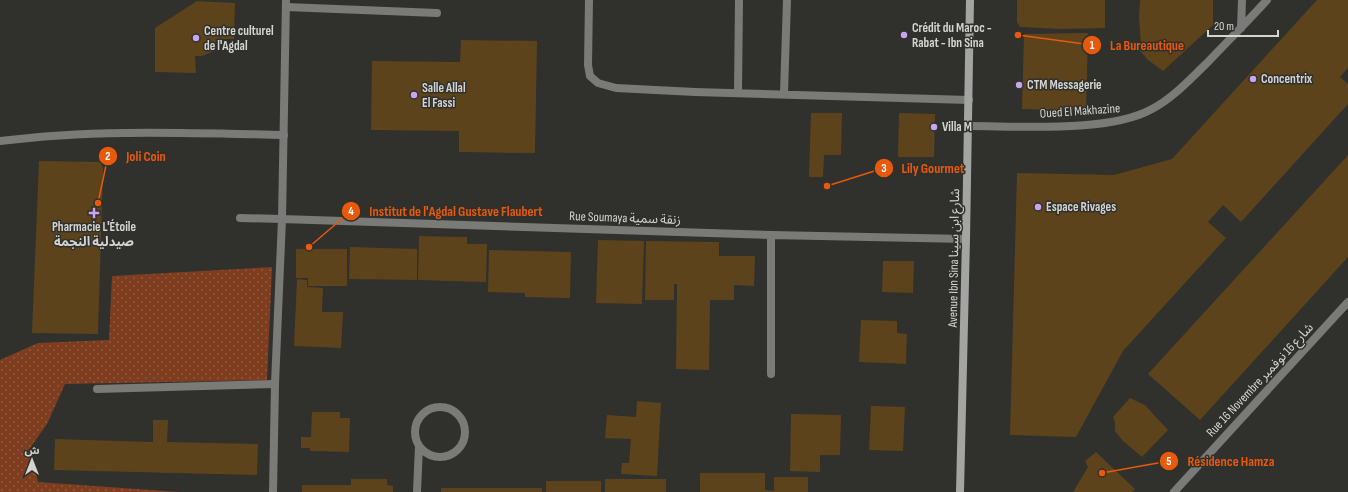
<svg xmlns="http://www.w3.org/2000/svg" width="1348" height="492" viewBox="0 0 1348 492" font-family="'Sofia Sans Condensed','Noto Sans Arabic',sans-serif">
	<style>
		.grass { fill: url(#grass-dots) }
		.building { fill: #5d431b }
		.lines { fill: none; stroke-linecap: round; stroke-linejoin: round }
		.lane { stroke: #7a7b79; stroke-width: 8 }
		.street { stroke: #7a7b79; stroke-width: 8 }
		.secondary { stroke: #a3a5a3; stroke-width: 8 }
		.poi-dot { fill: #c7a6f0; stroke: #30302c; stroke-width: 1.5 }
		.labels { text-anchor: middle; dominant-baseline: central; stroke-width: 3; stroke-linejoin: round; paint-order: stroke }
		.poi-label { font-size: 13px; font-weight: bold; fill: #d4d4d2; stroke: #30302c; text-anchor: start }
		.street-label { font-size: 13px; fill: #d4d4d2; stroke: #30302c }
		.leader { fill: none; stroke: #e8590c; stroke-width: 1.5 }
		.callout-dot { fill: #e8590c; stroke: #30302c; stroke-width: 1.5 }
		.mark-label { font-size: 12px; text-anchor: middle; font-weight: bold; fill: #fff }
		.callout-label { font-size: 14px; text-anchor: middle; font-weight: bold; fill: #e8590c; stroke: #30302c; stroke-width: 3; stroke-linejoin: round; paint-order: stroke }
	</style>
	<defs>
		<pattern id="grass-dots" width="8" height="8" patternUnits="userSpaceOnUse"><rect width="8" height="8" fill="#7f3d20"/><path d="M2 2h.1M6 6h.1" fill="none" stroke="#905840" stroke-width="1.8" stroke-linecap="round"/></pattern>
	</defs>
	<rect width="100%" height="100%" fill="#30302c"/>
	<path class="grass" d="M272,267L267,380L65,384L47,424L30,448L38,482L179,492H0V360L38,343L109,340L112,276Z"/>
	<path class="building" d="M1017,0H1105V28L1059,29L1020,27L1017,22Z
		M1140,0H1213V25L1163,71L1148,60L1135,45H1141L1139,18Z
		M1317,0H1348V68L1340,77L1348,84V104L1241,222L1223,205L1208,222L1226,238L1123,351L1076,437L1010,435L1017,173L1114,175L1172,159Z
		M197,1L235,3L234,39H216L215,47L212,52L202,56H195L196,73L155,72V28Z
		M1088,33L1086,111L1022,109L1024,34Z
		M461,40L537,41L535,153L459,152V131L371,130L372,61L460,62Z
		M811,113H842L841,155H824L823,177H809Z
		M899,113L935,114L934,157H898Z
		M1348,155V257L1200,420L1148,374Z
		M39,161L101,162L103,169L98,334L32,333Z
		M419,236L467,237V244H487L486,282L418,280Z
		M598,240L644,241L642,304L596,303Z
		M646,241L719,242V256H755L754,286L734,285V300H710L709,370L676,369L677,284H674V300H645Z
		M350,247L417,249V280L349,279Z
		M296,249H347V286H308V278H296Z
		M489,250L571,252L570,298L525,297V293L488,292Z
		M883,261H914L913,293L882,292Z
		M297,279L307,280V287L323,288L322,312H343L341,348L294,346Z
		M861,320L897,321V333L907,334L906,364L859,362Z
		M1130,398L1145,405L1168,430L1142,457L1123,441L1115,431V422L1113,417Z
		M637,401L661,403L657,476L621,474L622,463H629L631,439L605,438L607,415L636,417Z
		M871,406L905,407L903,451L869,450Z
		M312,412H340V418H350L349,452L310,451V448H301V437H311Z
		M791,414L841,415L840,455H820V472L790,471Z
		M153,420H168L167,442L258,444L257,475L54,470L55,439L153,442Z
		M1096,452L1135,489L1132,492H1073L1088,467L1085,461Z
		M700,473H765V490L774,491V477H808V492H700Z
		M351,479H387V485L393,486V492H302V485H351Z
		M605,479H666V492H605Z
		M546,481H601V492H546Z
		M441,488H542V492H441Z"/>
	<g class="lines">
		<path class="lane" d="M286,7L437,13
			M738,92L739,0
			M0,141C95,129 189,133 284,135
			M240,218L282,219
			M97,389L275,384"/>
		<path class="street" d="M589,0L588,65L590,76L598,83L616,88L695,92L969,100
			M1241,28L1242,0
			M784,93L787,0
			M969,126C1019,126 1109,133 1152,109C1173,98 1189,80 1206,64C1226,43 1247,22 1267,0
			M282,219L771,235L966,239
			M771,235V374
			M415 432a25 25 0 1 1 50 0a25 25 0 1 1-50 0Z
			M273,492L275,384L282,219L286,0
			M417,492L419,446
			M1174,492L1348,302"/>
		<path class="secondary" d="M960,492L966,239L970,0"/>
	</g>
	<g class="poi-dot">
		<circle cx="904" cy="35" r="4"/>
		<circle cx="196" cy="38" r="4"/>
		<circle cx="1253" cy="79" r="4"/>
		<circle cx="1019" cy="85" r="4"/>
		<circle cx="414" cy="95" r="4"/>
		<circle cx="934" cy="127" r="4"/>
		<circle cx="1038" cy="207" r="4"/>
		<path d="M92 207h4v4h4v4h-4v4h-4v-4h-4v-4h4z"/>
	</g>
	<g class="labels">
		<g class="poi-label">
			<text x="912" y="28">Crédit du Maroc -<tspan x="912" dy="15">Rabat - Ibn Sina</tspan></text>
			<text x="204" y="31">Centre culturel<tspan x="204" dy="15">de l'Agdal</tspan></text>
			<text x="1261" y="79">Concentrix</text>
			<text x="1027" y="85">CTM Messagerie</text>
			<text x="422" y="88">Salle Allal<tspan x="422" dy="15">El Fassi</tspan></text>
			<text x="942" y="127">Villa M</text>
			<text x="1046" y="207">Espace Rivages</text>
			<text x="94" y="227" text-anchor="middle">Pharmacie L'Étoile<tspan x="94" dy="15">صيدلية النجمة</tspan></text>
		</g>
		<g class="street-label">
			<text transform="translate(1080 111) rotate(-4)">Oued El Makhazine</text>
			<text transform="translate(625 218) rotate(2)">Rue Soumaya زنقة سمية</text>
			<text transform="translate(954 258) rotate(-89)">Avenue Ibn Sina شارع ابن سينا</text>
			<text transform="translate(1260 380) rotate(-47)">Rue 16 Novembre شارع 16 نوفمبر</text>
		</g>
	</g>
	<path class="leader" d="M1018 35L1092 45M98 203L108 156M827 186L884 168M309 247L351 211M1102 473L1169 461"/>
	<g class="callout-dot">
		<circle cx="1018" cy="35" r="4"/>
		<circle cx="98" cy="203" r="4"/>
		<circle cx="827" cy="186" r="4"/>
		<circle cx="309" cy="247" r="4"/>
		<circle cx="1102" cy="473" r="4"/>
		<circle cx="1092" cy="45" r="10"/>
		<circle cx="108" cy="156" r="10"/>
		<circle cx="884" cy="168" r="10"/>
		<circle cx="351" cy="211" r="10"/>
		<circle cx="1169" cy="461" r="10"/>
	</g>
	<g class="mark-label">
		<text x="1092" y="49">1</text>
		<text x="108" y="160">2</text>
		<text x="884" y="172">3</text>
		<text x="351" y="215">4</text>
		<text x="1169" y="465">5</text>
	</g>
	<g class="callout-label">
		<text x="1147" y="50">La Bureautique</text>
		<text x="146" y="161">Joli Coin</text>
		<text x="933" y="173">Lily Gourmet</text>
		<text x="456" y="216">Institut de l'Agdal Gustave Flaubert</text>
		<text x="1231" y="466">Résidence Hamza</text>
	</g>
	<g transform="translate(32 460)" stroke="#30302c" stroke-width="3" paint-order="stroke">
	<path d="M0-3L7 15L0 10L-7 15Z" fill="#d4d4d2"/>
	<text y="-6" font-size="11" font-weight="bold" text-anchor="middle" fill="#d4d4d2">ش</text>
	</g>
	<path d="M1208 30v6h70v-6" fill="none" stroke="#d4d4d2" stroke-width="2"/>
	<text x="1214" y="30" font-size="12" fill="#d4d4d2" stroke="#30302c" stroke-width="3" paint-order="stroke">20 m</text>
</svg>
